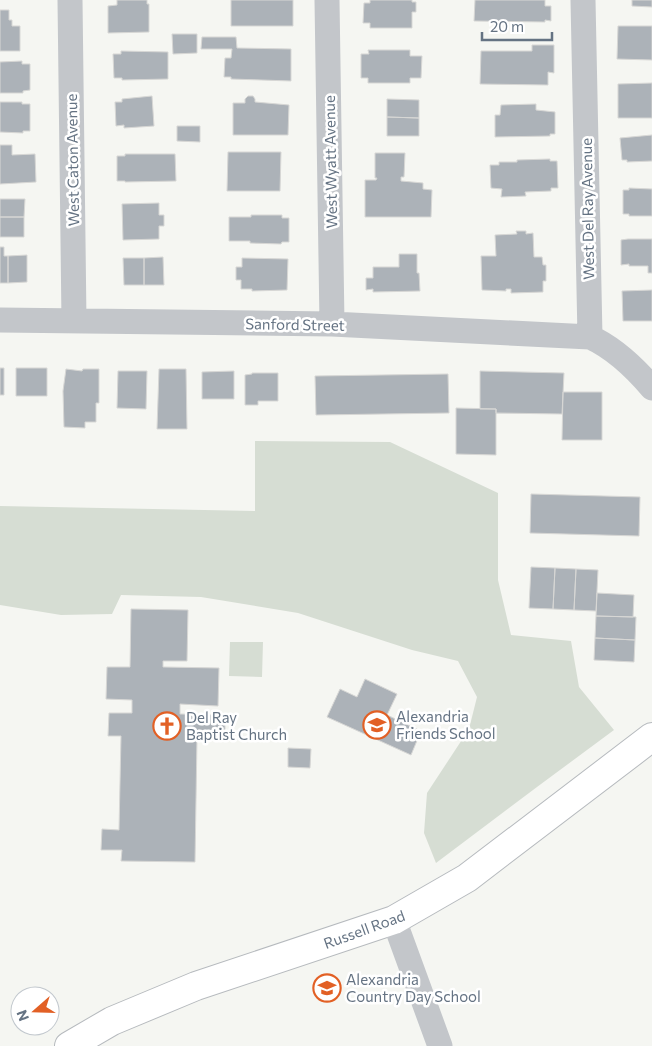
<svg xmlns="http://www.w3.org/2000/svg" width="652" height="1046" viewBox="0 0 652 1046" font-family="Commissioner,sans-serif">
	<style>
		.green { fill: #d6ddd3 }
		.building { fill: #acb2b8; stroke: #d7d7d5 }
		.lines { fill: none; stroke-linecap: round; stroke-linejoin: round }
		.secondary-casing { stroke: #b6babe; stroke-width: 30 }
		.street { stroke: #c3c6ca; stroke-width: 25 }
		.secondary { stroke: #fff; stroke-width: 28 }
		.labels { text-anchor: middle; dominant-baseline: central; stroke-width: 5; stroke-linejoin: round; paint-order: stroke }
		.street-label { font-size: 15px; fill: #657383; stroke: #fff }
		.poi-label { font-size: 15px; fill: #657383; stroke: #fff; text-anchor: start }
	</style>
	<rect width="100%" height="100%" fill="#f5f6f2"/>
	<path class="green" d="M255,441L390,442L498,493V580L511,635L571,641L579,687L614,730L537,787L436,863L424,833L427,793L469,729L477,697L458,661L412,650L298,613L201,597L121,595L112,614L61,615L0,605V506L255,511Z
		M230,642H263L262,677L229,676Z"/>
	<path class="building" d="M117,0H147V4H149V32L108,33V6L117,5Z
		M231,0H293V26H231Z
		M370,0H412V2H416V12H412V28H370V23H363L364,3H370Z
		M475,0H545V6H551V21L545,20V22L474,21Z
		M632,0H652V7L632,6Z
		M0,10H9V20H12V26H20V51H0Z
		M618,26H652V60L617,59Z
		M172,34H197V53L173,54Z
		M202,37H236L237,48L291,49V81L231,79V77H224L225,58H231L232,49H201Z
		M532,45H554V73L548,72V85L480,84L481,51H532Z
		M368,50H410V56H422L421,78H410V83H368V78H361V54H369Z
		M121,51L168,52V79L122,80V78H114L113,54H121Z
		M22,61V64H30V90L23,91V93H0V62Z
		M652,83V118H618V84Z
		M152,96L154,126L124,128V125L116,126L115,102H122V99Z
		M248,96H253L255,99V102L289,105L288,135H233V103H245V99Z
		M387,99L419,100V118L387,117Z
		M0,102H22V104H30V131H23V133L0,132Z
		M536,104V110L555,112V134H550V136L495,137V115H500L501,105Z
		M387,117L419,118V136H387Z
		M177,126H200V142L177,141Z
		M652,135V161L627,162V160H622L620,138Z
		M0,145H12V155L35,154L36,182L0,184Z
		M228,152H281L280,191H227Z
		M375,153H405L404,177H401V181L423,183V189L432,190L431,217H365V180H376L377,178H375Z
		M125,154H175L176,181L125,182V181H117V156H125Z
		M550,159V161H557L558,188H551V191L525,192L526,196L501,197L502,189L491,188L490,165H499V162H517V160Z
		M629,188L652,189V216H629V214H623V190H629Z
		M0,199H25L24,217H0Z
		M159,203V215H164V226H159V239L123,240L122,204Z
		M251,215H282V218H289V242H282L281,244L250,243V241H229V217H251Z
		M0,217H24V237H0Z
		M516,231H526V234L533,233L534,257H542L543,265H546V281H543V292L511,293V289H506V291L482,290L481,256H496L495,235L517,234Z
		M628,239H652V273H648V266H629V264L621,265V240Z
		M0,247H4V256H8V283H0Z
		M399,254H417V273H419L420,291L373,292V289L366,290V278H373V267H399Z
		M27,255V282L8,283V256Z
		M163,257L164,285H144V258Z
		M123,258H144V285H124Z
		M242,258L288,259L287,290L252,291V289H241V280H236V267H242Z
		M652,290V321H623L622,291Z
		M0,368H4V395H0Z
		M16,368H47V396H16Z
		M66,369L82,371L83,369H99V403H96V422H85V428L64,427L63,391Z
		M159,369H186L187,429H157Z
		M118,371H147L146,409L117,408Z
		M234,371V399H202V372Z
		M480,371L564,373L562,414L496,413V409H480Z
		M252,373H278V401H258V405H245V375L252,374Z
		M448,374L449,413L316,415L315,376Z
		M563,392H602V440H562Z
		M456,408L496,409V455L456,454Z
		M531,494L640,497L639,536L530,533Z
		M531,567L555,568L553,609L529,608Z
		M555,568L576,569L574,610L553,609Z
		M576,569L598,570L596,611L574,610Z
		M597,593L634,595L633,617L596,616Z
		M131,609L188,610L187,661H163V667L219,668L218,706L180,704V714L225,715V739L197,738L195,862L121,861L122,850H101L102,829L119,830L121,736H108L109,713H132V700L106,699L107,667H130Z
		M596,616L636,617L635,640L595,638Z
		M595,638L635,640L634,662L594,660Z
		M365,679L397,694L387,715L421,731L411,755L327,717L340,689L357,697Z
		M288,748L311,749L310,768L288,767Z"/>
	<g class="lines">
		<g class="secondary-casing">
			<path id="secondary" d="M69,1046L112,1021L196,986L394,920L467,878L652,737"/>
		</g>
		<path class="street" d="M70,0L74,321
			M327,0L332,324
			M583,0L590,337
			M0,320L332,324L590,337C614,348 635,368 652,388
			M394,920L440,1046"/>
		<use href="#secondary" class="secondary"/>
	</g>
	<defs>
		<g id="school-ring" transform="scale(1.4375)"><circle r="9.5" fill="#fff" stroke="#e26025" stroke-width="1.5"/><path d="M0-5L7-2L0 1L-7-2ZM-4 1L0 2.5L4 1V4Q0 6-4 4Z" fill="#e26025"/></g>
		<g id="church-ring" transform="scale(1.4375)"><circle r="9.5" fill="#fff" stroke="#e26025" stroke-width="1.5"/><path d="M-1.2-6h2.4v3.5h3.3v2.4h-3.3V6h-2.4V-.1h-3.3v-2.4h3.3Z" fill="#e26025"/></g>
	</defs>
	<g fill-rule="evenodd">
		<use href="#school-ring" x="377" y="725"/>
		<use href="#church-ring" x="167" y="726"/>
		<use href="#school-ring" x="327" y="988"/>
	</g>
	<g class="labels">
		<g class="street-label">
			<text transform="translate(72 160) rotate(-91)">West Caton Avenue</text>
			<text transform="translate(330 162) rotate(-91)">West Wyatt Avenue</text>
			<text transform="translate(587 209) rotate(-91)">West Del Ray Avenue</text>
			<text transform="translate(295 324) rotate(1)">Sanford Street</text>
			<text transform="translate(364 929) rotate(-20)">Russell Road</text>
		</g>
		<g class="poi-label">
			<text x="396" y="716">Alexandria<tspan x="396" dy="17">Friends School</tspan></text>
			<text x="186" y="717">Del Ray<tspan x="186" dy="17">Baptist Church</tspan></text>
			<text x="346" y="979">Alexandria<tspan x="346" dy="17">Country Day School</tspan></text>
		</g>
	</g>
	<g transform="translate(35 1011) rotate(250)"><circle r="24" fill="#ffffff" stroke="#c1c7cd"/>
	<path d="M0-4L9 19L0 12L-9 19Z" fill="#e26025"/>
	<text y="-8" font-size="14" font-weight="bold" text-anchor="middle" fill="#657383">N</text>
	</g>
	<path d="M482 32v8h70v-8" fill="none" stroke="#657383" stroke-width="2.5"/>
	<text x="490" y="32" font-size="15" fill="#657383" stroke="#ffffff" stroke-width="4" paint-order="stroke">20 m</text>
</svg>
